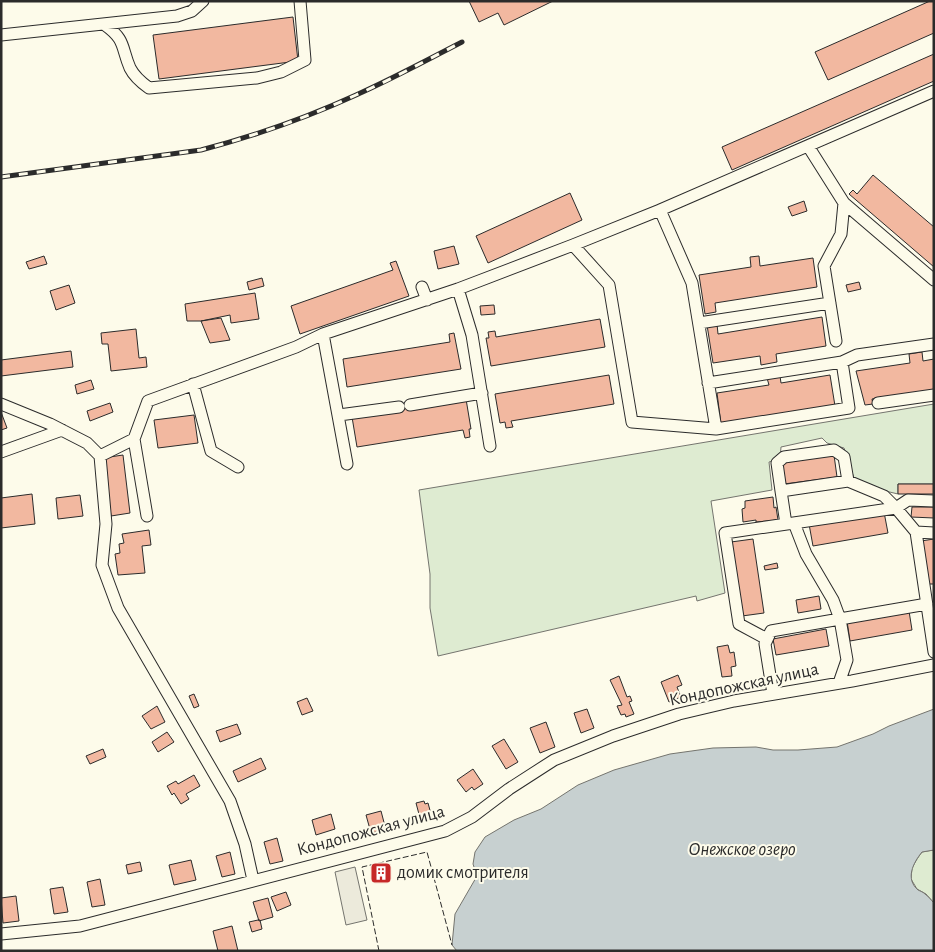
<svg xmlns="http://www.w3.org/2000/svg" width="935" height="952" viewBox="0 0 935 952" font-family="'Alegreya Sans',sans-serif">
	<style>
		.green { fill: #deebd1; stroke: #74746e }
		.parking { fill: #eceadb; stroke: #74746e }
		.water { fill: #c7d0d0; stroke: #74746e }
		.building { fill: #f2b8a0; stroke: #2b2b2b }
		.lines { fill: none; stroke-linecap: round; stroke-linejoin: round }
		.minor-casing { stroke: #2b2b2b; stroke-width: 13 }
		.minor { stroke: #fdfbea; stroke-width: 11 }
		.rail-casing { stroke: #2b2b2b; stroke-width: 5 }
		.rail { stroke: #fdfbea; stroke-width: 3; stroke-dasharray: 9; stroke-linecap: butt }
		.fence { stroke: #2b2b2b; stroke-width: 1; stroke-dasharray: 6 2.5; stroke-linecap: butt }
		.labels { text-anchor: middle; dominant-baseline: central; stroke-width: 4; stroke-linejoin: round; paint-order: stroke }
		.street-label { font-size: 18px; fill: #2b2b2b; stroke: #fdfbea }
		.poi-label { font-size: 18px; fill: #2b2b2b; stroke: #fdfbea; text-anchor: start }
		.water-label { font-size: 19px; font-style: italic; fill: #2b2b2b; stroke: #fdfbea }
	</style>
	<rect width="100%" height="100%" fill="#fdfbea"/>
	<path class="green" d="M934,404V484H898V494L877,489L854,478L844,448L827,443L822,438L781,447L780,459L769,462L772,490L711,501L725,593L697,601L696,596L438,656L430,608V574L419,490Z
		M933,850H934V903L926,894L917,889L911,879L912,868L917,859L922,852Z"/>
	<path class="parking" d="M355,867L367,920L346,925L335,872Z"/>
	<path class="water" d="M934,709V850L922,852C913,863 905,879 918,890C920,891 923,892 925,894C928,896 931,900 934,903V951H457L452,945L455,914L477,876L473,864L475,852L485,837L514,820L541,809L578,785L614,770L670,754L713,748L756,747L773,750H798L837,747L873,734L889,726Z"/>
	<path class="building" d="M469,1H553L504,25L498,13L479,22Z
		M930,1H934V33L828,80L815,52Z
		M293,17L298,61L159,79L153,35Z
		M934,54V81L732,170L722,147Z
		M873,175L934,227V267L849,194L853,190L857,194Z
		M570,193L582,220L488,263L476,236Z
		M804,201L807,211L792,216L788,207Z
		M454,246L459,264L438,269L434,251Z
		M44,256L47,264L29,269L26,262Z
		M759,256L760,266L813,258L817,287L715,303L716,312L705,314L699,275L751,267L750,257Z
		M396,261L409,296L300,334L291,306L393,270L390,263Z
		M262,278L264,286L249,290L247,282Z
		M859,282L861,289L848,292L846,285Z
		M69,285L75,303L56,310L50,291Z
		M255,293L259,319L231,323L230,315L201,321H187L185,304Z
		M494,305L495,314L481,315L480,306Z
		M822,317L826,346L776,354L777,362L761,365L760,356L713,363L707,325L717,324L718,334Z
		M221,318L230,340L210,343L201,321Z
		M600,319L605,347L491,366L486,338H489L488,332L495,331L496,337Z
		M136,329L139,358L146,357L147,367L111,371L108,344H102L101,333Z
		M454,333L461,369L347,387L343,359L450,342L449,334Z
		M71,351L73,367L1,376V360Z
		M922,352L923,361L934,359V390L872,399L873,404L865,405L856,371L910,363L909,354Z
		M609,375L614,404L511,421L513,427L506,428L505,422L500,423L495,394Z
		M830,375L835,406L721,424L717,393L769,385L767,378L780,376L781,383Z
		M91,380L94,389L77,394L75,385Z
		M466,399L471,429H469L470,437L465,438L463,430L357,447L352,417Z
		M110,403L113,412L90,421L87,411Z
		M1,412L7,428L1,430Z
		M194,415L198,443L158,448L154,420Z
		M123,455L130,513L111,516L103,458Z
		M834,455L837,477L784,484L781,463Z
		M898,484H934V494H898Z
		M32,494L35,524L1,528V498Z
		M80,495L83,516L58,519L56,498Z
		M773,497L774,508L776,507L778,520L756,522V520L743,522L742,509L745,508V501Z
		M912,507H934V518L911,517Z
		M884,512L888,533L813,546L809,524Z
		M149,530L151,545L142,546L145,573L118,575L115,554L120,553L119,544L124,543L122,534Z
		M753,539L764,613L742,616L731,542Z
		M934,539V584H928L921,541Z
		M777,563L778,568L765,570L764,566Z
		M819,596L821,609L798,613L796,600Z
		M909,611L912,630L850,641L847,621Z
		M826,629L829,646L776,655L773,639Z
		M728,645L730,653L734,652L736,666L731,667L732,676L722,677L717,647Z
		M678,675L682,685L677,687L681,697L669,702L661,682Z
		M619,676L627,697L630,696L632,701L629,702L634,714L626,717L625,714L621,715L617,706L622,705L610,680Z
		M194,694L199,706L194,708L189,696Z
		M307,698L313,711L302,715L297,702Z
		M157,706L165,722L151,729L142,716Z
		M587,709L594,728L581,733L574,713Z
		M546,722L555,747L540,753L530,728Z
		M237,724L241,734L220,742L216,731Z
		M167,732L174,742L158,752L152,742Z
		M504,739L518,762L506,769L492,746Z
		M103,749L106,757L90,764L86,756Z
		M261,758L266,769L238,782L233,771Z
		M473,769L483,784L474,790L472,787L466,792L457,780Z
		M194,775L200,786L186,794L189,799L181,804L174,793L172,795L167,786L176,781L178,784Z
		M424,801L425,804L428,803L431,814L420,818L416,803Z
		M381,811L386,830L371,833L366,815Z
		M331,814L335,829L316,835L312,820Z
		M277,838L283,861L270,864L264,842Z
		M230,852L235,874L222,877L216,856Z
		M191,860L196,880L174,885L169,865Z
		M140,862L142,871L128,874L126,865Z
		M100,879L105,905L92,907L87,882Z
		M63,887L68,912L54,914L50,889Z
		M286,892L291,905L277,911L271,897Z
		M16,896L19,921L3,923L1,898Z
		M268,898L273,917L259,921L253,902Z
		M258,920H260L262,929L252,932L249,922Z
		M232,926L238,951H218L213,931Z"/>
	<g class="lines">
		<g class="minor-casing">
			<path id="minor" d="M105,25C126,40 121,47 130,68C134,76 142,83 149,88L257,78L281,72L305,60L300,1
				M1,35L177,16L192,11L203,1
				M808,146L844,203L934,280
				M660,210L692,283L716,429
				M573,245L609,285L632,422L716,429L849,408L842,362L708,383
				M422,287L427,300
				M458,289L472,335L490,446
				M699,323L830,303
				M323,334L347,464
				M836,341L824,266L841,234L844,203
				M842,362L857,355L934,344
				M193,384L211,451L238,467
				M878,403L934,395
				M1,404L50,424L87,443L100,456L106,524L102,565L118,608L230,801L245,844L253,880
				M410,405L482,393
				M339,415L399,407
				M134,439L148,401L296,347L323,334L458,289L573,245L660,210L934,91
				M1,452L62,430
				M100,456L134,439L147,516
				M781,491L777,463L784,457L834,450L844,457L848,481
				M794,523L806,554L833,600L840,619L927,604
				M786,524L781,491L848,481L884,496L896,508L908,500L934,501
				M916,532L934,533
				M767,639L739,624L725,533L896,508L916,532L934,652
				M773,694L765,644L771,631L840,619L847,660L839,683
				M1,934L80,926L445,831L472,817L509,789L554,760L613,736L679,714L734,701L852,681L934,665"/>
		</g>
		<use href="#minor" class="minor"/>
		<g class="rail-casing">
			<path id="rail" d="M1,177L201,150C254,136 306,118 356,95C392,79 427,60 462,42"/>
		</g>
		<use href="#rail" class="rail"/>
		<path class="fence" d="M379,951L362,867L427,852L452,945"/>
	</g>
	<defs>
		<g id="building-square" transform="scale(1.125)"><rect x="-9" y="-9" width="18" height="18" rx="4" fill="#c62828" stroke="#fdfbea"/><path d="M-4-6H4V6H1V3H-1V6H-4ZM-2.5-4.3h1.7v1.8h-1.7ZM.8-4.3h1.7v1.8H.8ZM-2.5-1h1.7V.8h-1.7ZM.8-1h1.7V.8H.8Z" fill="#fff"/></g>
	</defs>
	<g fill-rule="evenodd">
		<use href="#building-square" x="381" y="873"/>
	</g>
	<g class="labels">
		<g class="street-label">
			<text transform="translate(744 685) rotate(-12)">Кондопожская улица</text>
			<text transform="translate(371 831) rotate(-15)">Кондопожская улица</text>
		</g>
		<g class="poi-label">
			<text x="397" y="873">домик смотрителя</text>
		</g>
		<g class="water-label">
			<text x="742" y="849">Онежское озеро</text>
		</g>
	</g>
	<rect width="935" height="952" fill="none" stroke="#2b2b2b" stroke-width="5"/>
</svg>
